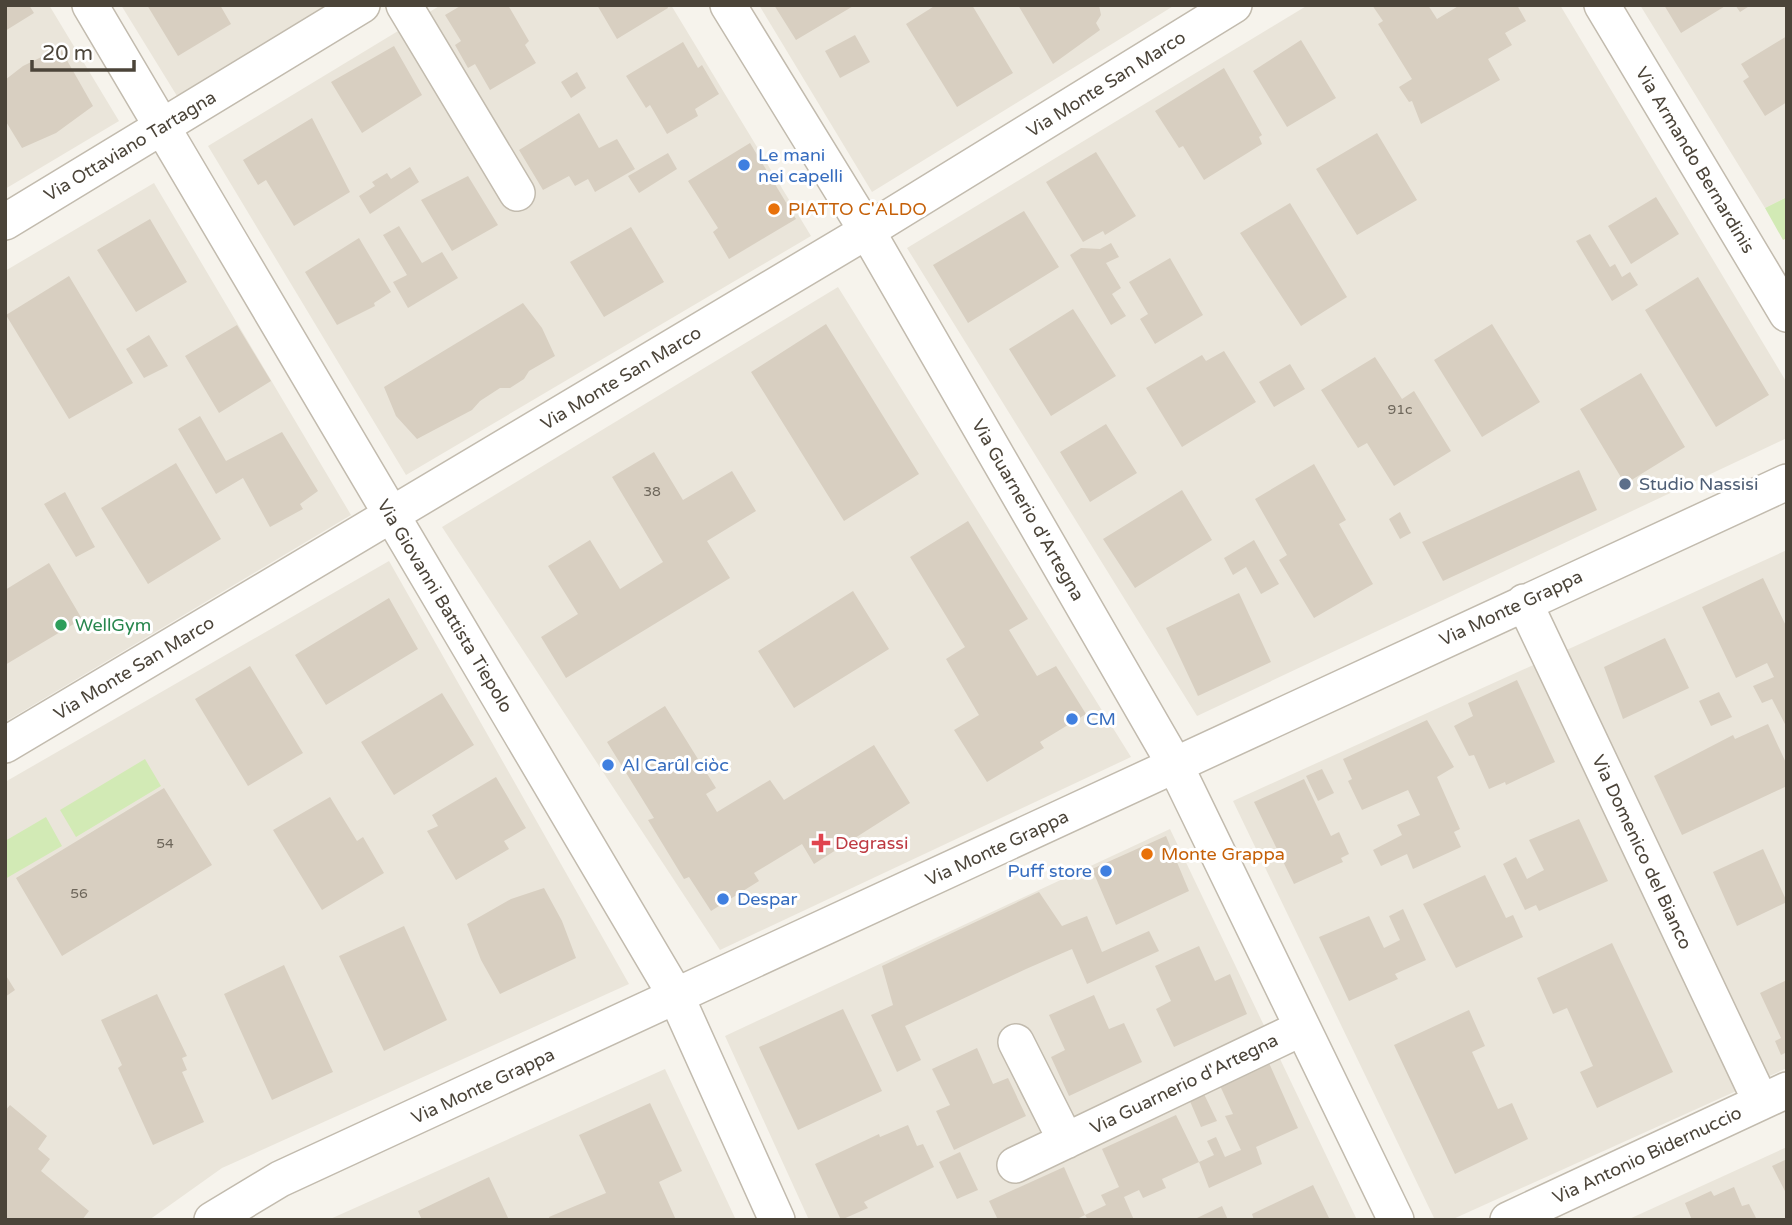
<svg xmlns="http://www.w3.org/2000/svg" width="1792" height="1225" viewBox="0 0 1792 1225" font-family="'Varela Round',sans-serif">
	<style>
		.residential { fill: #eae5da }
		.green { fill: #d2eab5 }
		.building { fill: #d8cfc1 }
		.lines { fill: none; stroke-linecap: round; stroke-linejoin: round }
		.minor-casing { stroke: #c2bbae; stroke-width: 38 }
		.minor { stroke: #fff; stroke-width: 35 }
		.shop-dot { fill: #3f7fe0; stroke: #fff; stroke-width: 2.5 }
		.food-dot { fill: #e8710a; stroke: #fff; stroke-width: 2.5 }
		.service-dot { fill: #5c6f8a; stroke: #fff; stroke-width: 2.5 }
		.leisure-dot { fill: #2e9e5b; stroke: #fff; stroke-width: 2.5 }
		.health-dot { fill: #e0444e; stroke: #fff; stroke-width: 2.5 }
		.labels { text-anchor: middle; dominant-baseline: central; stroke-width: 6; stroke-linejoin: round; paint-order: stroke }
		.number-label { font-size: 14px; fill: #6e675b }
		.street-label { font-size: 18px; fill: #4b4439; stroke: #fff }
		.shop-label { font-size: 18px; fill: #366cbe; stroke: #fff; text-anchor: start }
		.food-label { font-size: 18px; fill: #c56008; stroke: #fff; text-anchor: start }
		.service-label { font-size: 18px; fill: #4e5e75; stroke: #fff; text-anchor: start }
		.leisure-label { font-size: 18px; fill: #27864d; stroke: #fff; text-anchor: start }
		.health-label { font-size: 18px; fill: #be3a42; stroke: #fff; text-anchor: start }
	</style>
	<rect width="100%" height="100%" fill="#f6f3ec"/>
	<path class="residential" d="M5,5H49L119,121L5,189Z
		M121,5H329L177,96Z
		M441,5H671L811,236L406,475L208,146Z
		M759,5H1175L872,192Z
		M1308,5H1560L1787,383V438L1197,716L907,248Z
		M1640,5H1787V197L1765,208Z
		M154,183L351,515L5,722V271Z
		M838,287L1131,757L720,950L442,527Z
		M1787,550V1068L1451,1220H1435L1233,801Z
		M389,561L629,984L222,1168L149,1220H5V782Z
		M1170,829L1357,1220H809L725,1036Z
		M665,1069L736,1220H328Z
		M1787,1147V1220H1627Z"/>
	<path class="green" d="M1787,197V238L1783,240L1765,208Z
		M145,759L161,786L76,837L60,810Z
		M46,817L62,846L5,879V841Z"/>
	<path class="building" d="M5,5H29L34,13L5,31Z
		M147,5H220L231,24L178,56Z
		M462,5H508L529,41L525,45L536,63L490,90L475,64L468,68L455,45L461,41L445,15Z
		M597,5H667L668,8L617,39Z
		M774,5H855L796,40Z
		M936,5H972L1013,73L957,107L906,24Z
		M1018,5H1099L1101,15L1096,23L1100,30L1053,64Z
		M1372,5H1428L1437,19L1460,5H1517L1526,21L1505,33L1512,45L1488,59L1500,80L1421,124L1412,101L1409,102L1399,87L1412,79L1378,24L1383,21Z
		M1664,5H1727L1681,33Z
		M1735,5H1751L1740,12Z
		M855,35L870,62L840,78L825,51Z
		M1787,36V102L1765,116L1743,81L1749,77L1741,64Z
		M1301,40L1336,98L1287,127L1253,71Z
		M683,42L698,68L702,65L719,94L695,109L698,116L667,134L650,105L646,108L626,76Z
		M394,46L422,95L362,133L331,82Z
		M60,48L93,106L56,133L22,148L5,120V80L23,66Z
		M1224,68L1262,135L1259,137L1262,144L1204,180L1183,146L1179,148L1155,111Z
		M577,72L586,88L571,98L561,82Z
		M579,113L599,148L617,139L635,169L595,192L588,179L575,186L569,176L543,190L519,150Z
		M312,118L350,192L294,226L266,180L258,185L243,160Z
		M1377,133L1417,200L1357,235L1316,169Z
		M750,143L796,219L729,259L713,232L718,228L688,181Z
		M1096,152L1136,216L1105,235L1103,231L1083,242L1046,182Z
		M668,153L677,169L639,193L628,176Z
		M410,167L419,182L370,214L359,196L375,186L372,182L387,173L391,179Z
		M468,176L498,225L452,251L421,200Z
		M1656,197L1679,234L1631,264L1608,226Z
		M1290,203L1347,297L1301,326L1240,233Z
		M1024,211L1059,267L968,323L933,265Z
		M150,219L187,282L136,312L97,250Z
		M399,226L422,263L442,252L458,278L408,308L393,282L407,275L383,235Z
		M631,227L664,282L604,317L570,262Z
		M1590,234L1610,267L1615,264L1622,277L1630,272L1638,285L1612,301L1576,241Z
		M359,238L391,292L374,303L375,306L337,325L305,272Z
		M1111,243L1119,257L1106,263L1121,288L1112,294L1126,316L1111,325L1070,255L1081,248L1100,249Z
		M1170,258L1203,315L1155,344L1140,319L1148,314L1129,282Z
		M69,276L133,383L69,419L6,315Z
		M1698,277L1769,395L1716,427L1645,310Z
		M523,303L542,328L555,356L529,371L524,379L510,388H500L480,401L472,410L417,439L396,416L384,387Z
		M1073,309L1116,376L1051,416L1009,349Z
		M826,324L919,474L844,521L751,372Z
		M1492,324L1540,402L1482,437L1434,360Z
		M237,325L271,381L219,413L185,356Z
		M149,335L168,366L144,378L126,349Z
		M1224,351L1256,402L1182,447L1146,388L1202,355L1206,361Z
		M1375,357L1402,399L1414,391L1451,451L1394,486L1367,443L1358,448L1321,390Z
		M1290,364L1305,389L1274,407L1259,382Z
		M1641,373L1685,447L1625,484L1580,409Z
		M200,416L226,461L282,432L318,491L300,504L303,509L270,527L243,478L216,494L178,429Z
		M1106,424L1137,473L1090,502L1060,452Z
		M654,452L683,500L732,471L756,511L707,541L730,578L566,678L541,637L578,614L548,566L590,540L620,589L663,562L612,477Z
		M176,463L221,539L148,584L101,508Z
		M1314,464L1346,520L1339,524L1373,584L1314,618L1279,560L1287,555L1255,499Z
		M1579,470L1597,510L1443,581L1422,542Z
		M1182,490L1212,540L1135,588L1103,539Z
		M65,492L95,547L76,557L44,504Z
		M1400,512L1411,533L1400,539L1389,519Z
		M968,521L1028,619L1009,630L1037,676L1056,666L1086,714L1040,742L1044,748L987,782L954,730L979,715L946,659L965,647L910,557Z
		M1254,540L1279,584L1261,594L1246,567L1233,575L1224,558Z
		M49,563L82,619L5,665V590Z
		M1763,578L1787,628V728L1772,699L1762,703L1753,686L1774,677L1767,663L1736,678L1702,607Z
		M853,591L889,649L794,708L758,651Z
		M1239,593L1271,662L1198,696L1166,628Z
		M389,598L418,649L326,705L295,655Z
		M1665,638L1689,688L1623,719L1604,667Z
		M250,666L303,753L248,786L195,699Z
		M1517,680L1555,762L1506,785L1505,782L1489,789L1474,755L1469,756L1454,726L1473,716L1468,703Z
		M1719,692L1732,717L1711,726L1699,701Z
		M442,693L474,745L394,795L361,742Z
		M665,706L716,788L706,794L717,812L770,780L784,800L874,745L910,803L814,864L802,844L754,873L759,881L711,911L689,877L684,879L648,820L654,818L607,742Z
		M1427,720L1454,767L1437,777L1460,829L1454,832L1461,847L1413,869L1407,854L1381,866L1373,850L1402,835L1397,825L1420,815L1408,790L1362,810L1348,781L1352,779L1343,759Z
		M1768,724L1787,765V786L1682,835L1654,776L1733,735L1735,739Z
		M1322,769L1334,793L1318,801L1306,776Z
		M496,777L526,828L504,841L509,849L456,880L427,831L438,826L432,815Z
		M1304,779L1331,836L1339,832L1349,854L1341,858L1343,862L1294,884L1254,802Z
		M164,788L212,865L62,956L16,878Z
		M330,797L357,841L363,837L384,873L322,910L273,830Z
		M1579,819L1608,881L1539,911L1536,905L1525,910L1503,864L1516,857L1527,879L1544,870L1529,840Z
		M1166,836L1189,891L1116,925L1092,869Z
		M1763,849L1787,902L1737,926L1713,872Z
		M1485,875L1506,918L1513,915L1523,937L1456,968L1423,904Z
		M544,888L562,921L576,958L500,994L481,960L467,924L511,899Z
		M1039,892L1062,926L1087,916L1102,952L1149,931L1159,951L1087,984L1072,949L1026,969L905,1026L921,1060L897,1072L871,1015L893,1005L882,966Z
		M1403,909L1426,960L1395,974L1398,979L1349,1001L1319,937L1369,916L1384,948L1400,940L1389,916Z
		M404,926L447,1020L384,1051L339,956Z
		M1612,943L1673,1072L1597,1108L1580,1072L1593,1066L1567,1008L1553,1014L1537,978Z
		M1199,946L1215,981L1230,974L1247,1014L1174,1047L1156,1009L1171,1001L1155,966Z
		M284,965L333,1072L272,1100L224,994Z
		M5,974L15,990L5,997Z
		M1787,980V1052L1781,1055L1775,1041L1781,1038L1760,993Z
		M157,994L187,1056L182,1058L187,1070L182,1072L204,1122L153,1145L118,1068L122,1065L101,1020Z
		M1094,995L1109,1029L1124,1023L1142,1062L1069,1096L1051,1057L1065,1050L1049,1015Z
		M843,1009L882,1091L798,1130L759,1047Z
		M1469,1010L1485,1046L1472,1052L1498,1109L1512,1103L1528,1139L1455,1174L1394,1045Z
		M977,1048L993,1084L1008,1078L1026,1116L954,1150L936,1111L950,1105L932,1069Z
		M1265,1054L1298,1128L1256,1147L1262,1164L1209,1188L1199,1162L1214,1155L1207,1141L1216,1137L1225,1157L1241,1150L1225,1116L1233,1114L1216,1077Z
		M1203,1092L1217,1121L1201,1127L1189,1099Z
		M650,1103L682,1171L659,1182L676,1220H550L549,1217L606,1193L579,1135Z
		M10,1105L47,1136L38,1149L50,1159L41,1171L89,1211L82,1220H5V1111Z
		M1176,1115L1199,1162L1162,1179L1166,1188L1143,1198L1139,1190L1124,1197L1134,1220H1088L1085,1215L1075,1220H998L989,1201L1064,1167L1085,1215L1106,1205L1101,1195L1119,1187L1102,1149Z
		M908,1125L917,1146L923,1144L934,1167L864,1202L868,1208L841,1220L815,1164L879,1134L880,1137Z
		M960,1152L978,1190L957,1199L939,1162Z
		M1787,1159V1195L1772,1166Z
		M489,1177L509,1220H422L418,1211Z
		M1313,1185L1330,1220H1254L1252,1214Z
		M1734,1187L1742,1206L1749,1204L1757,1220H1692L1685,1203L1711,1191L1714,1196Z
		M1222,1206L1228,1220H1198L1197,1218Z"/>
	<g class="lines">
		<g class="minor-casing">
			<path id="minor" d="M90,5L676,996L777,1220
				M404,5L517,193
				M728,5L867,231L1175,765L1396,1220
				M1602,5L1787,314
				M5,222L362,5
				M1524,602L1761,1102
				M5,745L867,231L1234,5
				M1016,1042L1066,1141
				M1015,1165L1302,1028
				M212,1220L280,1179L1787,482
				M1508,1220L1787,1090"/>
		</g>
		<use href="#minor" class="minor"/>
	</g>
	<g class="shop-dot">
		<circle cx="744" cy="165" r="7"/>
		<circle cx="1072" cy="719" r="7"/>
		<circle cx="608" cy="765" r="7"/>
		<circle cx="1106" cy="871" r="7"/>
		<circle cx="723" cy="899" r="7"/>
	</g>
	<g class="food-dot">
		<circle cx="774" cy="209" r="7"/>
		<circle cx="1147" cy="854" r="7"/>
	</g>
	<circle class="service-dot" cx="1625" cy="484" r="7"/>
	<circle class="leisure-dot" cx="61" cy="625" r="7"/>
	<path class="health-dot" d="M817.5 832.5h7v7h7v7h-7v7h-7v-7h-7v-7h7z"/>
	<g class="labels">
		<g class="number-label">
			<text x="1400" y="409">91c</text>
			<text x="652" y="491">38</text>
			<text x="165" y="843">54</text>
			<text x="79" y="893">56</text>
		</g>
		<g class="street-label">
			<text transform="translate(1106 84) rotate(-32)">Via Monte San Marco</text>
			<text transform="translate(130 146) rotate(-31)">Via Ottaviano Tartagna</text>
			<text transform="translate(1695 160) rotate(59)">Via Armando Bernardinis</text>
			<text transform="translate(621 378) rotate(-31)">Via Monte San Marco</text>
			<text transform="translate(1028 510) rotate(60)">Via Guarnerio d'Artegna</text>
			<text transform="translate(445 606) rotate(59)">Via Giovanni Battista Tiepolo</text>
			<text transform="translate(1511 608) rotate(-25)">Via Monte Grappa</text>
			<text transform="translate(134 668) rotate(-31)">Via Monte San Marco</text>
			<text transform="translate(997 848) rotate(-25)">Via Monte Grappa</text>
			<text transform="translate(1642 852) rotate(65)">Via Domenico del Bianco</text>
			<text transform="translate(1184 1084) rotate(-26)">Via Guarnerio d'Artegna</text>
			<text transform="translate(483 1086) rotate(-25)">Via Monte Grappa</text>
			<text transform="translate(1647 1155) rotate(-25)">Via Antonio Bidernuccio</text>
		</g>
		<g class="shop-label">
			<text x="758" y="155">Le mani<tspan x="758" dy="21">nei capelli</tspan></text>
			<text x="1086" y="719">CM</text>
			<text x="622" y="765">Al Carûl ciòc</text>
			<text x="1092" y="871" text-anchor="end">Puff store</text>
			<text x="737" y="899">Despar</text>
		</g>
		<g class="food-label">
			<text x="788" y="209">PIATTO C'ALDO</text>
			<text x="1161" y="854">Monte Grappa</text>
		</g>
		<g class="service-label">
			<text x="1639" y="484">Studio Nassisi</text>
		</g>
		<g class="leisure-label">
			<text x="75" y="625">WellGym</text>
		</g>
		<g class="health-label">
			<text x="835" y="843">Degrassi</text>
		</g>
	</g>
	<rect width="1792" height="1225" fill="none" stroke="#4b4439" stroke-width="14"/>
	<path d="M32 60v10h102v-10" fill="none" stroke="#4b4439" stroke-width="3.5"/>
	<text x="42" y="60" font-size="21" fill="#4b4439" stroke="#ffffff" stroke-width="5" paint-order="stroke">20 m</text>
</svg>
